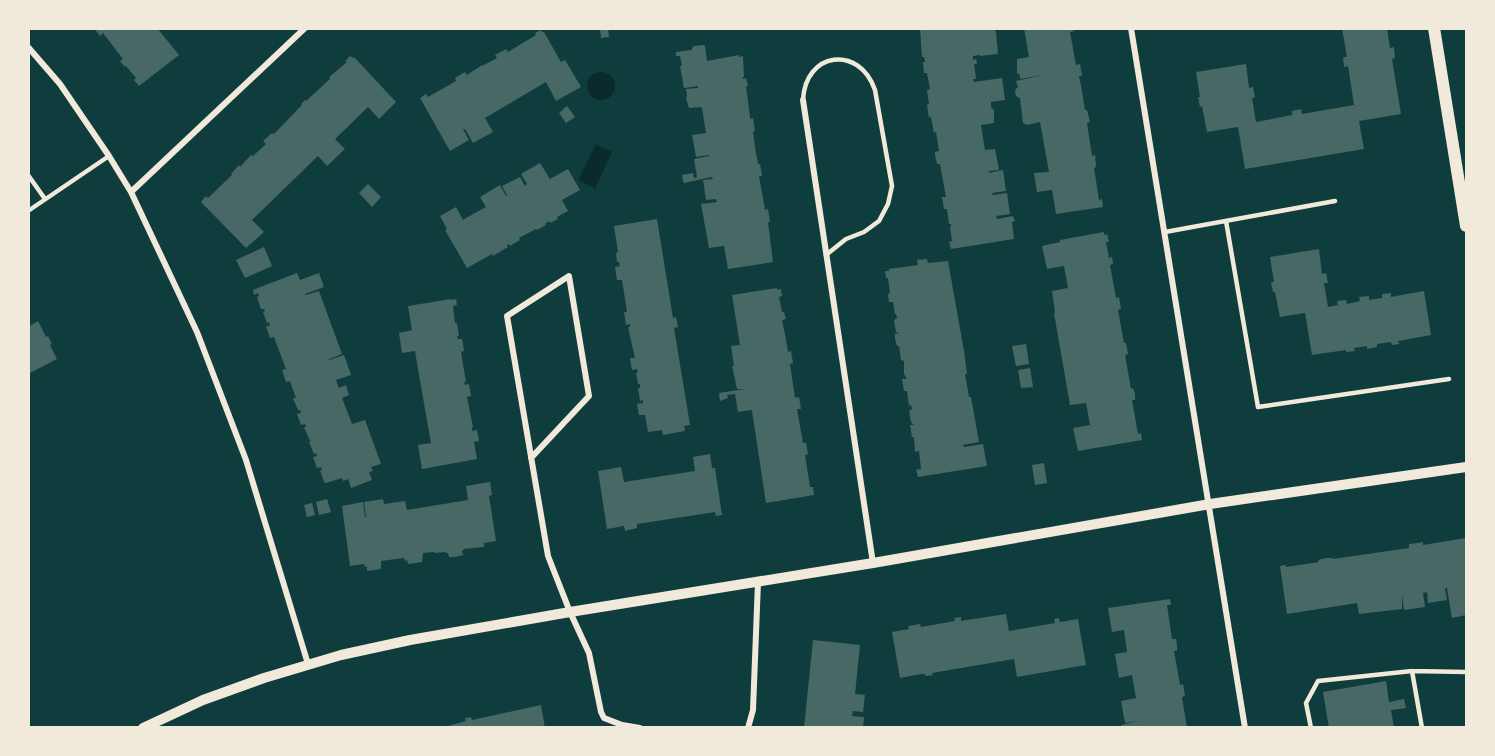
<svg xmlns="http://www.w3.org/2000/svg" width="1495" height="756" viewBox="0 0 1495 756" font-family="'Source Sans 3',sans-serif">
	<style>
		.water { fill: #0a2a2b }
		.building { fill: #486865 }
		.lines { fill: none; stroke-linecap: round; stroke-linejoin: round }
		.service { stroke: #f1e9da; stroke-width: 4.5 }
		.minor { stroke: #f1e9da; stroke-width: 6 }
		.tertiary { stroke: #f1e9da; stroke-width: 10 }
		.secondary { stroke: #f1e9da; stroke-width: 12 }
	</style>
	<rect width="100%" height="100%" fill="#0f3d3e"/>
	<path class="water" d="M587 86a14 14 0 1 1 28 0a14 14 0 1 1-28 0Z
		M596,144L612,152L595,189L578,180Z"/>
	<path class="building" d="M94,28H157L179,55L139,86L134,80L136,78L126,66L125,67L120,61L123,59L103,33L100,36Z
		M600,28H608L609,37L601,38Z
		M920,28H994L996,32L998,54L980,56V55L973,56V60L976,59L977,64H974L976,79H973L974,82L1002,78L1005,100L991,102V107L994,110V123L981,125L985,150L995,149L999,170L989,171V173L1003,170L1006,191L992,193L993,195L1007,193L1010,214L996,216L997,219L1013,216L1015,221L1012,222L1014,239L951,249L949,242L952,241L950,227L951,226V224H949L947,209H944L942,197H946L940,164H937L935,155V152L939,151L936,132L934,133L931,117L929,118L927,105L929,104L927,90L930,89L927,73H924L923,62H925L924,57H922Z
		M1024,28H1073L1074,31L1070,32L1076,65L1080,64L1082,76H1079L1082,91L1085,110H1087L1090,122L1087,123L1092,156L1095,155L1096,167L1094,168L1099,200L1102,199L1103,207L1056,214L1052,190L1037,192L1034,173L1049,172L1040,122L1027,125L1023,123L1020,98L1016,96L1015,90L1018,87L1016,81L1043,75L1020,79V75L1017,73V59L1029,57Z
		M1342,28H1387L1390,48L1394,47L1395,58L1392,59L1401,114L1359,121L1364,149L1245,169L1238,127L1207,132L1202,106L1200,107L1198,97H1200L1196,72L1246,64L1249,88L1253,87L1255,97L1252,98L1256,122L1292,115V111L1301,109L1302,114L1354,105L1348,66L1344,67L1343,57H1347Z
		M541,30L542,32H544L561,62L565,60L581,87L556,101L546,82L485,118L493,132L473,143L465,129H463L469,140L450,151L420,98L426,94L428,97L456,81L455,78L465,72L467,75L482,65V66L497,58L495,55L506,49L508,52L536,35L535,33Z
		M703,45L705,46L707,61L739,55V57L743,56L744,77H743V79L746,78L748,86H746L750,117V119L753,118L755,131L753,132L755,147L758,164H760L762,176H759L765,210L768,209L770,222H768L773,262L728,269L724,246L709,248L701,204L717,202L716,199L706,200L703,180L713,179L712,177L684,183L683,181L682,175L693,173L694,178L697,177L694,159L709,156V155L696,157L692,135L706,133L702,108L701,107L689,108L686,98L687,96L686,89L698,88V86L684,88L680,66H682L680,56H676V52L692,50V48L694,46Z
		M350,56L353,58L354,57L396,102L379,119L368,107L335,139L345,149L327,166L318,156L252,220L264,232L246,248L201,202L206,196L208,198L232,175L231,174L239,165L240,167L251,155L253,156L266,144L263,141L272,133L274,134L302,105L301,104L305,100L306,101L330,79L329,77L347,62L345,61Z
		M567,106L575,117L566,123L559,113Z
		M540,163L550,179L568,169L580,190L562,200L568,211L557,217L558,219L550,223L549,221L545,224L546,225L537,230L536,229L519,238L520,240L510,246L509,244L507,245L508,247L493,256L492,254L467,268L445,230L447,229L440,216L456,207L463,220L466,218L486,207L480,197L500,185L506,196L507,195L502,186L520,177L525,186L527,184L521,174Z
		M368,184L381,197L372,207L359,193Z
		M657,219L673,318L676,317L678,327L674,328L690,425L684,426L685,431L663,435L662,430L648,432L645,415H639L637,404L643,403V400L640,401L638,388H640V384H638L636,373L638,372L637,369L632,370L630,358H635L628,327H630V324L626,325L624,312H627L622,280H617L615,267L620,266L619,262H617L616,253L618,252L614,226Z
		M1104,232V235L1107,234L1109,242H1106L1109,258L1112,257L1113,264L1110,265L1116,298L1119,297L1121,309L1118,310L1124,343H1126L1128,354L1125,355L1131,389L1133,388L1135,394V400H1132L1138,434L1141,433L1142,440L1078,451L1073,428L1090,425L1086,403L1070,405L1054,313H1055L1052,291L1068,288L1064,266L1047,269L1042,246L1060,242V240Z
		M264,247L272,266L245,278L236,260Z
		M1319,249L1322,274L1326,273L1328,283H1324L1328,307L1338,305L1337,301L1346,300L1347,304L1360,301L1359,297L1369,296V300L1382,298V294L1391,293V297L1424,291L1431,335L1398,341L1399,344L1392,345L1391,342L1377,344V347L1367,349V346L1354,348L1355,351L1346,352V350L1312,355L1305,313L1280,317L1275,292H1273L1271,282H1274L1270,257Z
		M927,259L928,263L948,261L964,351L967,374H965L969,397H971L979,442L963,445L964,447L983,444L987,466L918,477L916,470L921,469L919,451L915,452L914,437H912L910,425H914L911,422L909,411L912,409L911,405L909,406L907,391H904L902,379H907L904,374V361L901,360L899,346H897L895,339V334L899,333L896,332L894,320L897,318L896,314H895L893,302H889L888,294L890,293L888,278H886L885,271H889V269L918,265L917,260Z
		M297,273L300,280L319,273L324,287L305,294L306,295L319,291L342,354L329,359V360L344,355L351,375L336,380L339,388L346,385L349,395L342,398L344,403L352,424L365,420L381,464L371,467L373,471L369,472L372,480L351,488L348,479L343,481L342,478L326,483L324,482L320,470H322L321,467L317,468L313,457L317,456L316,453L314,454L309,442L311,441L309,439L304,427H306L305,424L301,425L297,414L301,413L300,410H298L293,398H296L290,381L286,382L282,370L286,369L274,337L270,338L268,332L266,327L270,325L269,322L267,323L263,312L265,311L264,309H261L257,297L259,296L258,293L254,295L253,290Z
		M777,288V290L781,289L782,296L779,297L782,312H784L786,319L782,320L785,334L788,352L791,351L793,363L790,364L795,398L799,397L801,409H797L803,443H806L808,454L805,455L810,487H813L814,495L766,503L752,411L751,410L738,412L735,394L727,395L728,398L720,401L719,393L745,389H737L732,366H734L731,346L740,345L732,295Z
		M451,299L452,300L456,299L457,305L453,306L455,323H457L459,336H457L458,339H462L463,344L464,351L461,352L466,382H464L465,385L469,384L471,396L467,397L473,427H472V431L477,430L479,441L474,442L477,459L422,469L418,445L431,443L419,375L415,351L402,353L399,333L412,330L408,306Z
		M38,321L46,337L48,336L52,344L50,345L57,359L28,374V327Z
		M1026,344L1029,364L1016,366L1012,346Z
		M1030,368L1033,387L1021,388L1018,370Z
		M710,454L712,468H715L722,515L716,516L715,512L637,524V528L625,531L624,526L607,529L598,471L621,467L624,482L695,471L693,457Z
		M1044,463L1047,483L1035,485L1032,465Z
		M490,482L492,495L489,496L496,541L484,543V547L464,549V550H462L463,555L455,557H449L448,553H446V552L434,553V552L423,553L422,562L408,564L407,560L405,561L404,558L381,561V569L367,571V566L365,567L364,564L350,566L342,506L363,502L365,517H366L364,502L383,499L384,504L405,501L407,510L468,500L466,486Z
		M327,499L331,512L319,515L316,502Z
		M312,503L315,515L307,517L304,505Z
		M1466,538V615L1452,618L1447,588H1445L1447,600L1428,603L1427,592L1423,593L1425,607L1404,610L1402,595V609L1359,614L1357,603L1287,614L1280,566L1286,565V567L1319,562L1318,560L1326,558H1333V559L1409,548V544L1418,543L1423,542V545Z
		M1170,599L1171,605H1167L1172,639H1176L1177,645V651H1174L1180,685L1183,684L1185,696L1182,697L1187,728H1122L1121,725L1138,721L1125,723L1121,701L1136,698L1132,675L1119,678L1115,654L1127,652L1124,630L1112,632L1108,608Z
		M1006,614L1009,631L1055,623L1054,619L1059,618L1060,622L1078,619L1086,665L1017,677L1014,659L932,673L933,675L925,676V674H921L900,678L892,632L909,629L908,626L920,624L921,627L955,621L954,618L961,617V621Z
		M813,640L860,645L855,694L865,695L863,712L853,711L852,716L864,717L863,728H804Z
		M1386,681L1389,702L1404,699L1406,708L1391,710L1394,728H1329L1323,692Z
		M541,705L545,728H441L466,721L465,718L471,717L472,720Z"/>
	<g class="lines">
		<path class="service" d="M803,100C805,52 859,44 875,90L892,186L888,204L879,221L864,232L846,239L826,255
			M28,175L45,199
			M28,211L109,156
			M1226,221L1258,407L1449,379
			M1165,232L1335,201
			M1311,728L1306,703L1318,681L1412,671
			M1422,728L1412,671L1466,672"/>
		<path class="minor" d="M1131,28L1245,728
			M28,47L60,84L109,156L131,192L197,332L246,460L308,664
			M803,100L873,563
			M131,192L305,28
			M531,458L589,396L569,276L507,316L548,556L570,612L589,653L601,712L604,718L622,725L640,728
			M748,728L753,710L758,582"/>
		<path class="tertiary" d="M143,728L203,700L264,678L341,655L410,640L570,612L873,563L1210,504L1466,467"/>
		<path class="secondary" d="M1434,28L1466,226"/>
	</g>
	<rect width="1495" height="756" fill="none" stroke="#f1e9da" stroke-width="60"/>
</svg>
